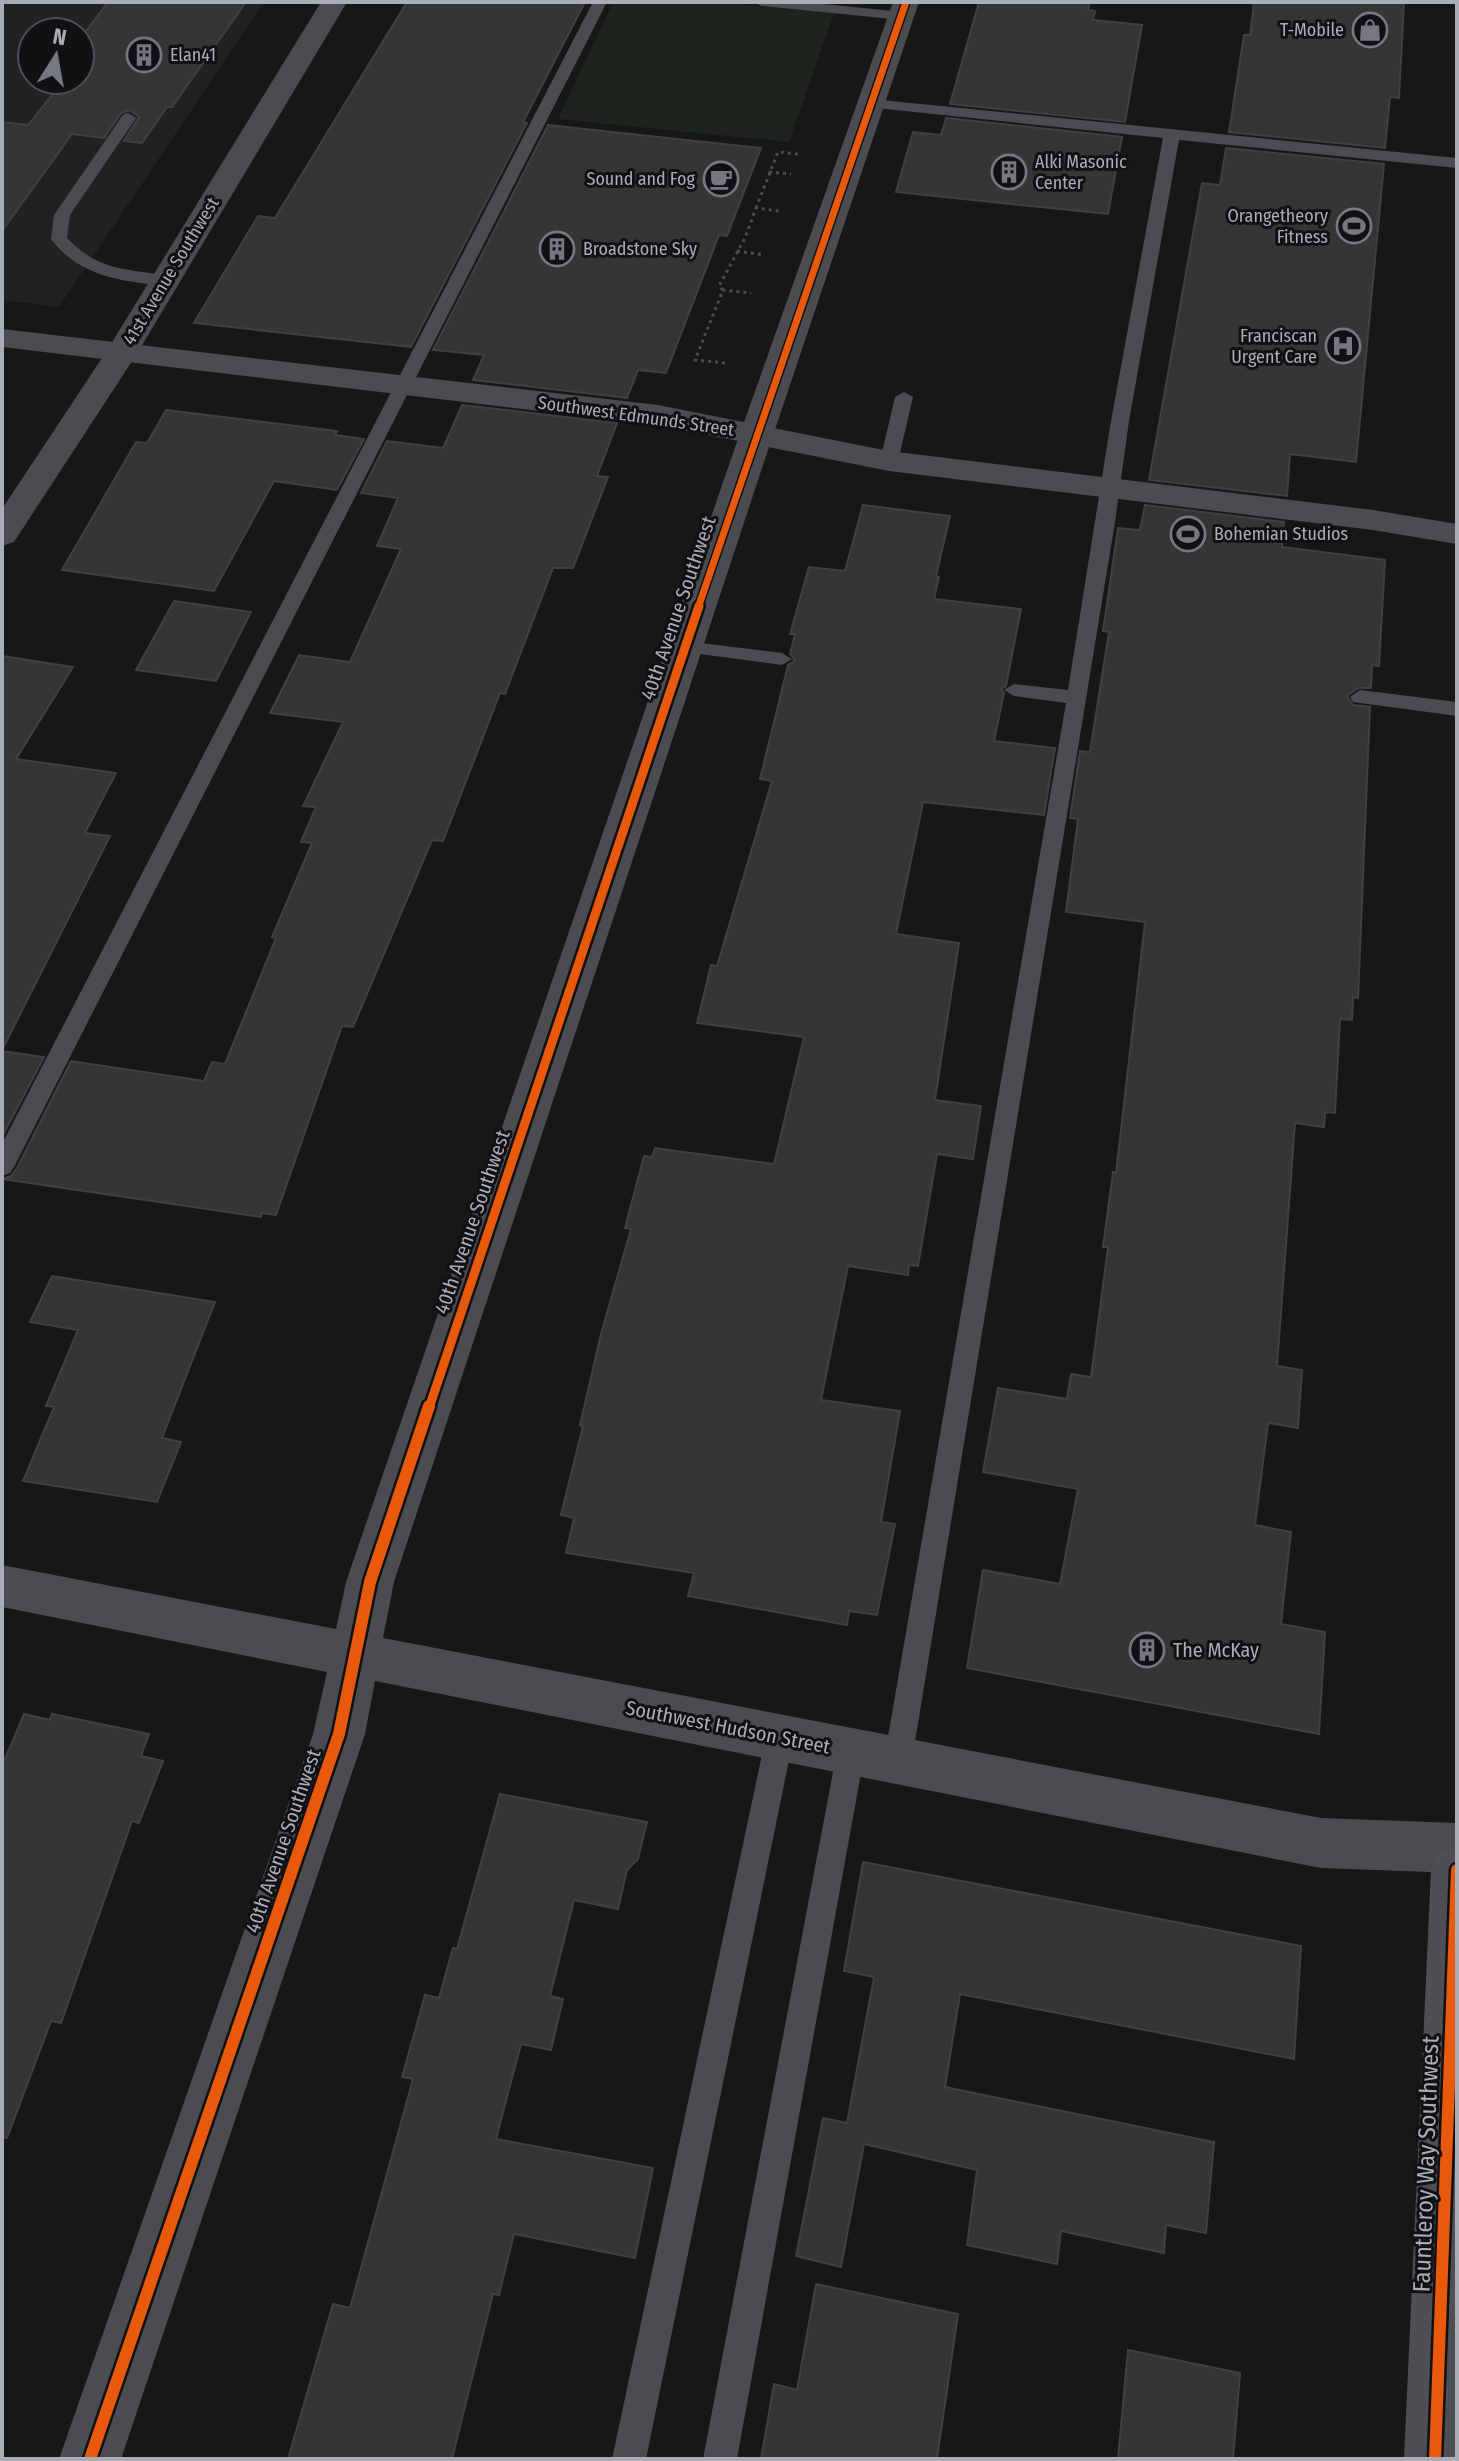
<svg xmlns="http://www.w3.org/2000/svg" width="1459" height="2461" viewBox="0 0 1459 2461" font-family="'Fira Sans Condensed',sans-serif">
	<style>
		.built { fill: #212123; fill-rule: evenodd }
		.green { fill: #1d241e }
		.building { fill: #353536; stroke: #3f4043; stroke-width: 2 }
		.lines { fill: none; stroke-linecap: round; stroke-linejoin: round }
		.path { stroke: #4d4e52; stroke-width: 3; stroke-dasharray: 3 4; stroke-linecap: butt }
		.service { fill: #4b4c50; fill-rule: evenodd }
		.minor { fill: #4b4c50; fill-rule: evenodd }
		.tertiary { fill: #4b4c50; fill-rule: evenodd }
		.primary { fill: #4d4f52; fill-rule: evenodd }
		.cycleway-far2-casing { stroke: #111113; stroke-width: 10 }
		.cycleway-far1-casing { stroke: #111113; stroke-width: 14 }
		.cycleway-casing { stroke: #111113; stroke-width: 17 }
		.cycleway-far2 { stroke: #e8590c; stroke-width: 7 }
		.cycleway-far1 { stroke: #e8590c; stroke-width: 9 }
		.cycleway { stroke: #e8590c; stroke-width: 12 }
		.labels { text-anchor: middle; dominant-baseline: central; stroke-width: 6; stroke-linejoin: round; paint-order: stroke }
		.far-poi-label { font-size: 18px; fill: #a8adb8; stroke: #111113; text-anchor: end }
		.far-street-label { font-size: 18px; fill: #a8adb8; stroke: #111113 }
		.street-label { font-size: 20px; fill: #a8adb8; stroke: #111113 }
		.poi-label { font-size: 20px; fill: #a8adb8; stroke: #111113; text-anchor: start }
		.near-street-label { font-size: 24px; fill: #a8adb8; stroke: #111113 }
	</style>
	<rect width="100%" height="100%" fill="#171717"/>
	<path class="built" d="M2,2H264L59,307L2,300ZM32,32H80V80H32Z"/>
	<path class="green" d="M613,2H716L834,13L789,142L558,119Z"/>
	<path class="building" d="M108,2H246L172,107H167L142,143L124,141L139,117L130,110L121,113L104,138L72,134L2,231V122L28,125L64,80H80V39Z
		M407,2H585L523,122L527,123L411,347L194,323L258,216L275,218Z
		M979,2H1090L1088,10L1095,11L1093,20L1142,25L1125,122L950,104Z
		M1254,2H1404L1399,98L1390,97L1385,148L1229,132L1244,35H1250Z
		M946,118L1122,137L1108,214L896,192L913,132L941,135Z
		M548,125L761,148L727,236L719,235L666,373L638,370L627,398L473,380L484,355L433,350Z
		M1226,148L1384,164L1356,462L1290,454L1287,496L1149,480L1202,183L1220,185Z
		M462,405L617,423L597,476L608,477L573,568H553L505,694L500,693L443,841L432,840L353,1027L342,1026L276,1215L262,1213L261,1217L2,1179L11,1176L17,1168L71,1061L204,1081L212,1062L225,1064L276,938L272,937L312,843L301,842L316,807L303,806L343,722L270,713L299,655L350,662L401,549L377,546L398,498L361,493L387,441L443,448Z
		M166,410L337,431L335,435L364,439L337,490L274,481L214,591L62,570L136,442L147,443Z
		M863,505L950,516L936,576L939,577L934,599L1021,609L1006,686L1001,689L1004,693L994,741L1055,748L1044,815L923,802L896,934L959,943L935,1100L981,1106L973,1159L937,1154L918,1266L909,1265L908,1275L848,1266L821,1400L900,1411L881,1522L895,1524L877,1615L849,1611L847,1625L688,1596L694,1573L566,1553L574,1518L561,1515L583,1426L580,1425L601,1334L631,1229L625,1228L644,1156L652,1157L655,1148L774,1164L804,1037L697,1023L711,965L717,966L772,781L760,779L788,665L795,660L790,654L795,634H790L809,567L845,571Z
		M1145,505L1284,522L1282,547L1385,560L1379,666L1372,665L1371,688H1358L1347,696L1353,705L1370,707L1358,998L1353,997L1352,1020L1340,1019L1335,1113L1325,1112L1324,1127L1295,1123L1277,1366L1302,1370L1298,1428L1268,1423L1255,1525L1291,1532L1281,1624L1325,1632L1319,1734L967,1668L983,1570L1060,1584L1078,1489L983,1472L998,1388L1067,1399L1071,1374L1091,1377L1108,1247H1103L1113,1172L1116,1173L1145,922L1066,912L1078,819L1070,818L1080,751L1090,752L1109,632L1103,631L1118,528L1140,530Z
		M174,601L251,612L216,681L136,670Z
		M2,656L73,667L16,759L116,773L85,833L110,836L2,1050Z
		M2,1051L44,1057L2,1137Z
		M52,1276L215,1302L162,1438L181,1442L157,1502L23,1481L54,1407L46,1406L78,1330L30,1322Z
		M24,1714L50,1720L52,1714L149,1734L141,1756L163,1761L139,1823L132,1821L61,2023L51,2021L7,2138L2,2137V1766Z
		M500,1794L647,1822L638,1859L627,1870L618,1909L574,1900L550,1996L563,1999L551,2050L521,2044L496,2139L653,2168L635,2258L514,2234L499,2295L493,2294L452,2459H288L333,2304L350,2308L413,2079L402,2077L425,1995L439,1998L453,1948L457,1949Z
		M863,1862L1301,1946L1294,2059L960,1994L945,2087L1214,2142L1206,2233L1166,2225L1164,2253L1061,2231L1057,2264L967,2245L977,2170L864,2144L841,2267L796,2256L823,2118L847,2123L874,1977L844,1971Z
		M816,2284L958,2314L937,2459H761L774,2384L797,2390Z
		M1128,2350L1240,2373L1233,2459H1118Z"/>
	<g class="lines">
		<path class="path" d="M769,172L791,174
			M756,208L778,152L798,154
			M737,251L764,255
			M723,290L719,286L745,238L756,208L779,211
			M725,363L695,360L723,290L751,293"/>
		<path class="service" d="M593,2H607L14,1167L10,1173L2,1176V1144Z
			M754,2H805L902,12L909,16L902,20L761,6Z
			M871,99L1457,158V168L1179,140L1129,421L1115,522L912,1760L908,1769L898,1773L888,1769L884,1760L1066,703L1014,696L1004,690L1014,684L1068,690L1111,421L1163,138L866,107L863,104Z
			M128,113L136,118L70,215L67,238C102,274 127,267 171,277L173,281L171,285L165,286C121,281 80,277 51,239L54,215L123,115Z
			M904,392L913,397L898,461L889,466L880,461L895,397Z
			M684,641L782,653L792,659L782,665L677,651L674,647L677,643Z
			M1360,690L1457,702V716L1353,702L1350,697Z
			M780,1723L790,1727L794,1736L646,2459H612L766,1736L770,1727Z
			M851,1738L861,1742L865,1751L737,2459H703L837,1751L841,1742Z"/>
		<path class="minor" d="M321,2H347L138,352L14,542L2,546V509L106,352Z
			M893,2H919L765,459L394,1582L383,1638L1321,1818L1457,1823V1873L1321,1868L375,1681L365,1734L121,2459H59L313,1734L327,1672L2,1607V1565L336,1629L346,1582L731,459Z"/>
		<path class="tertiary" d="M2,329L658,405L889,451L1373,510L1457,524V544L1373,530L889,471L658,425L2,347Z"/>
		<path class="primary" d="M1457,1845V2459H1404L1431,1870L1438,1852Z"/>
		<g class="cycleway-far2-casing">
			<path id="cycleway-far2" d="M698,608L906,2"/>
		</g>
		<g class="cycleway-far1-casing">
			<path id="cycleway-far1" d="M429,1408L699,606"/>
		</g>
		<g class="cycleway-casing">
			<path id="cycleway" d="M90,2459L339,1734L370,1582L429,1406
				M1435,2459L1457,1870"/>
		</g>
		<use href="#cycleway-far2" class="cycleway-far2"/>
		<use href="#cycleway-far1" class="cycleway-far1"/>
		<use href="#cycleway" class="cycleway"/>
	</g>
	<defs>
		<g id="shop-ring" transform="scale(1.8)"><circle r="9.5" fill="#111113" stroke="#757880" stroke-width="1.5"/><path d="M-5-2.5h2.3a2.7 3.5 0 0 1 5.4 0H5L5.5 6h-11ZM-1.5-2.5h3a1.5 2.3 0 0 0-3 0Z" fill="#757880"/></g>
		<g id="building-ring" transform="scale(1.8)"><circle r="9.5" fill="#111113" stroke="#757880" stroke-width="1.5"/><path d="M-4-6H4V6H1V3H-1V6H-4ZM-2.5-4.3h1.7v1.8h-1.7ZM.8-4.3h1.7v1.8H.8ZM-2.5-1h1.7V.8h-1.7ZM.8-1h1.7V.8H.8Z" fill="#757880"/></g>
		<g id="cafe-ring" transform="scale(1.8)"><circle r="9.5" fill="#111113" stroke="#757880" stroke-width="1.5"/><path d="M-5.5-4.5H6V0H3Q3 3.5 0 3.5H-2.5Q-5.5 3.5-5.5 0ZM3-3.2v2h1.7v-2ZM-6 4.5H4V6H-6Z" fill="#757880"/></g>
		<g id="stadium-ring" transform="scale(1.8)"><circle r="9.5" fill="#111113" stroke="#757880" stroke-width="1.5"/><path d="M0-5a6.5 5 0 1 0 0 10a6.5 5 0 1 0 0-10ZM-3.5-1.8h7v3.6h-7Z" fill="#757880"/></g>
		<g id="hospital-ring" transform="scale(1.8)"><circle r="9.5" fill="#111113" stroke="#757880" stroke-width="1.5"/><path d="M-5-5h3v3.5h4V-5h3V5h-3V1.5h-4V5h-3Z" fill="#757880"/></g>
	</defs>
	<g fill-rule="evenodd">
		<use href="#shop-ring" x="1370" y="30"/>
		<use href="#building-ring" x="144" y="55"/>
		<use href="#building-ring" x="1009" y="172"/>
		<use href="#cafe-ring" x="721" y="179"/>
		<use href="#stadium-ring" x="1354" y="226"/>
		<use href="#building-ring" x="557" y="249"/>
		<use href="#hospital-ring" x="1343" y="346"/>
		<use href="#stadium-ring" x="1188" y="534"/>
		<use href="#building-ring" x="1147" y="1650"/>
	</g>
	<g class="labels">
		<g class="far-poi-label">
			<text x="1344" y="30">T-Mobile</text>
			<text x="170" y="55" text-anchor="start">Elan41</text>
			<text x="1035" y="162" text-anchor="start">Alki Masonic<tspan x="1035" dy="21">Center</tspan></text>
			<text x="695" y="179">Sound and Fog</text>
			<text x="1328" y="216">Orangetheory<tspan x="1328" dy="21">Fitness</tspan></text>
			<text x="583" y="249" text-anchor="start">Broadstone Sky</text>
			<text x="1317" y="336">Franciscan<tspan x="1317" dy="21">Urgent Care</tspan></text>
			<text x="1214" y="534" text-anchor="start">Bohemian Studios</text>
		</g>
		<g class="far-street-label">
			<text transform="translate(171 271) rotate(-59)">41st Avenue Southwest</text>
			<text transform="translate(636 416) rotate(8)">Southwest Edmunds Street</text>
		</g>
		<g class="street-label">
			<text transform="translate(678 608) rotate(-71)">40th Avenue Southwest</text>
			<text transform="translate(472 1222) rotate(-71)">40th Avenue Southwest</text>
			<text transform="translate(728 1727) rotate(11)">Southwest Hudson Street</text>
			<text transform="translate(283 1841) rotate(-71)">40th Avenue Southwest</text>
		</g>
		<g class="poi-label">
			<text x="1173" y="1650">The McKay</text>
		</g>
		<g class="near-street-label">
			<text transform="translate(1426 2164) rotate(-88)">Fauntleroy Way Southwest</text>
		</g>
	</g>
	<rect width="1459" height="2461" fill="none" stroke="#a8adb8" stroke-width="8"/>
	<g transform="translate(56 56) rotate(11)"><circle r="38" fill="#111113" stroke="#4d4f55" stroke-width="2"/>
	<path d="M0-6L14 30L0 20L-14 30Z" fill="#757880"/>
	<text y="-12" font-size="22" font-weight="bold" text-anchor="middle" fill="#a8adb8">N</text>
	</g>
</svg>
